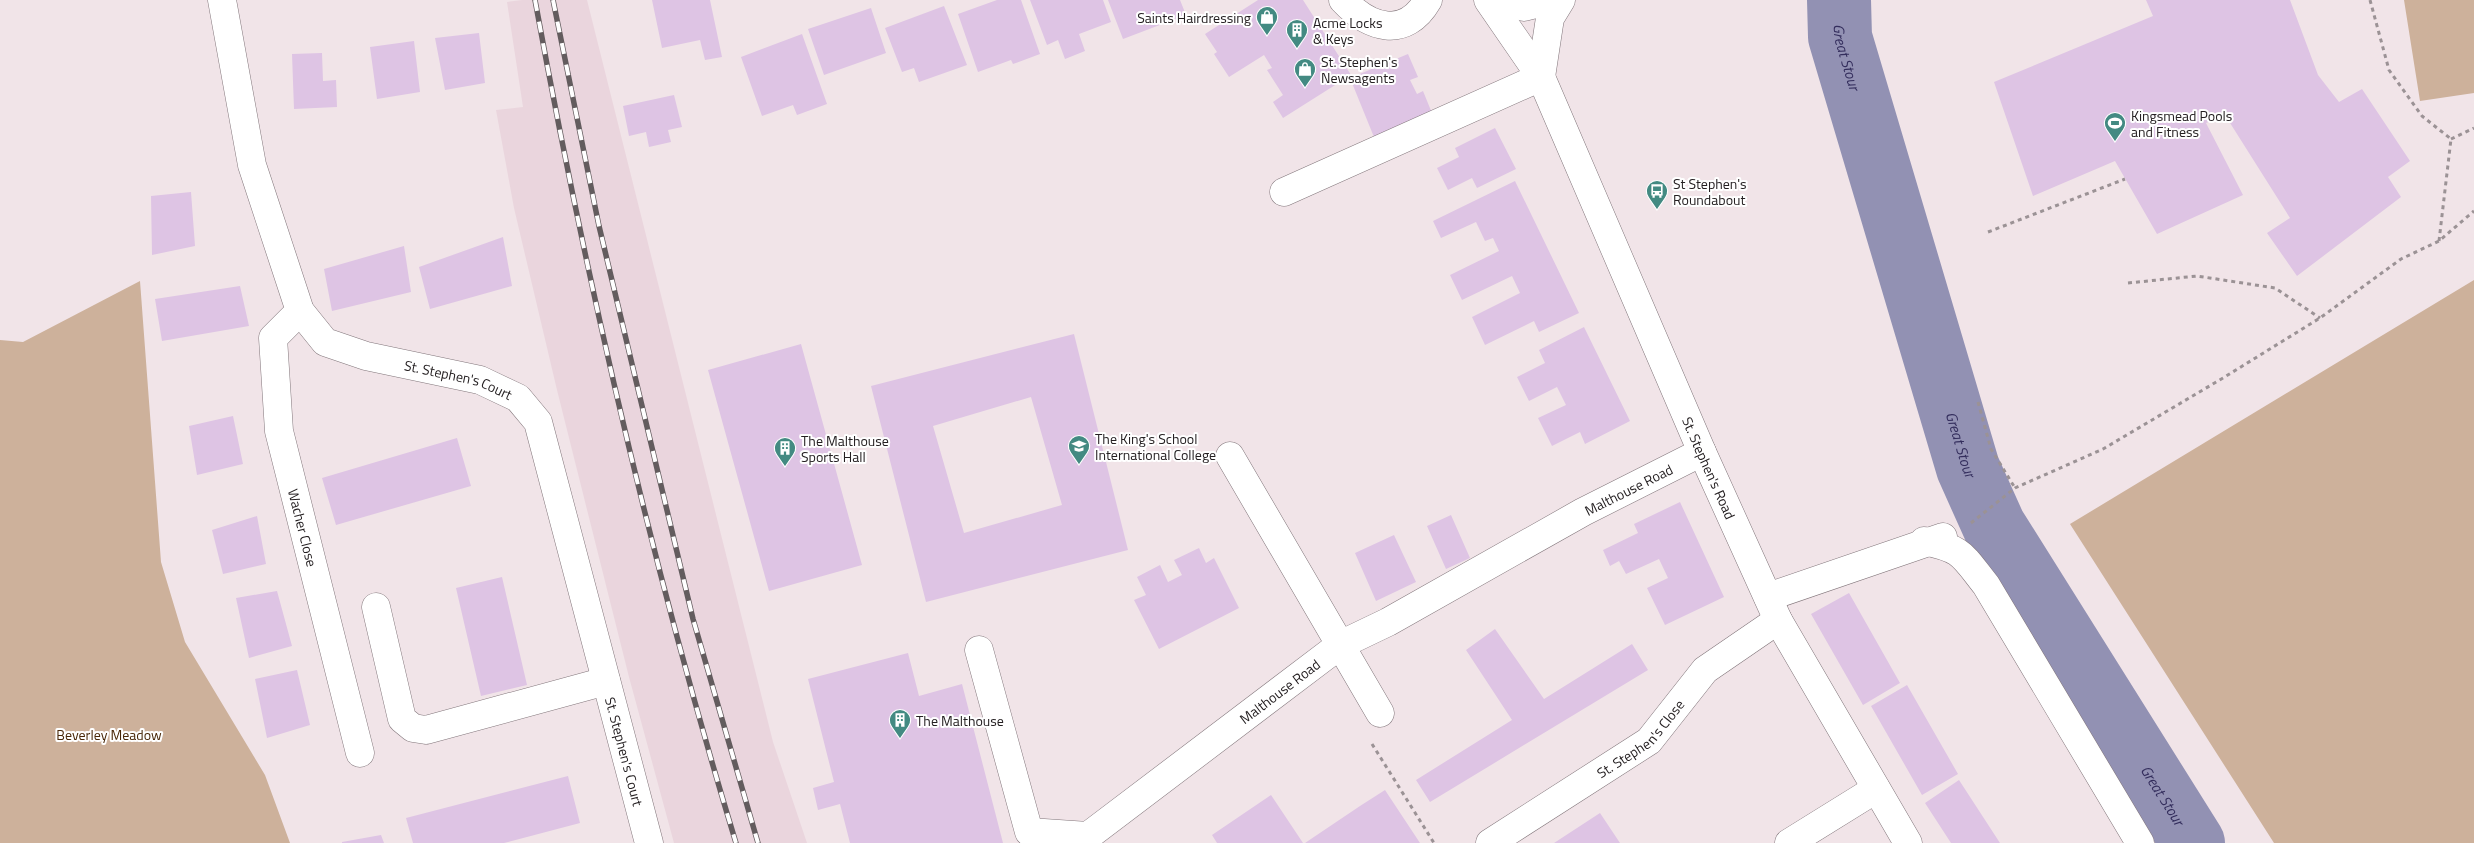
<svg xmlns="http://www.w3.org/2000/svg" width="2474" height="843" viewBox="0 0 2474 843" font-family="'Titillium Web',sans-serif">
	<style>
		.built { fill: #ead5dd }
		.green { fill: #cdb19b }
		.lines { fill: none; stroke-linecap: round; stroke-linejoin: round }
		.river { stroke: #9291b3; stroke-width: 64 }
		.building { fill: #dec4e4; fill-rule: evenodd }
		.minor-casing { stroke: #82767b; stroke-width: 29 }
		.major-casing { stroke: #82767b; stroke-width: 29 }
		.path { stroke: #9b9295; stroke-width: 3; stroke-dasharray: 4 4; stroke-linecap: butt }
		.minor { stroke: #fff; stroke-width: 28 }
		.major { stroke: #fff; stroke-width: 28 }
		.rail-casing { stroke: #635c5e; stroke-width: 5.5 }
		.rail { stroke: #fff; stroke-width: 4; stroke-dasharray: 11; stroke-linecap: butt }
		.labels { text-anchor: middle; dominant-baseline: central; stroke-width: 4; stroke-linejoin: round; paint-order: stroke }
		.poi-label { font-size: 14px; fill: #252022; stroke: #fff; text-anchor: start }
		.street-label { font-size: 14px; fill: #252022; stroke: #fff }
		.park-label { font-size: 14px; fill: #482708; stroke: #fff }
		.water-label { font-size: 15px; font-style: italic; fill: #342e5d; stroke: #fff }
	</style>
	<rect width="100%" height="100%" fill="#f1e4e8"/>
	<path class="built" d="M522,0H587L773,742L807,843H674L629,677L557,390L514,208L496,110L523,107L507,2Z"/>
	<path class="green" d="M2404,0H2474V93L2420,101Z
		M2474,280V843H2274L2070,524Z
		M140,281L161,562L185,642L265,775L290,843H0V340L23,342Z"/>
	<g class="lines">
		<path class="river" id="s1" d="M1839,0L1840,37L1968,468L1994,526L2193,843"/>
	</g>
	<path class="building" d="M652,0H710L722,57L705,60L700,40L662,48Z
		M997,0H1021L1040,54L1013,64L1011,60L978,72L958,14Z
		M1030,0H1103L1111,22L1079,34L1085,51L1065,59L1058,40L1047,45Z
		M1108,0H1180L1186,15L1123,39Z
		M1258,0H1303L1351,75L1283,118L1273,102L1283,95L1267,70L1272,68L1264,55L1229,77L1214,54L1217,52L1205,34Z
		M2146,0H2290L2318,75L2339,102L2362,89L2410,161L2388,177L2401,197L2297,276L2267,233L2290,218L2225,115L2206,123L2243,195L2157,234L2115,161L2033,196L1994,82L2153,16Z
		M944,6L967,65L919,82L914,68L902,72L885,28Z
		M871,8L886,53L824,75L808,29Z
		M479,33L485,83L445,90L435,38Z
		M802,34L827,104L797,115L793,105L762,116L741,57Z
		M414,41L420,92L377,99L370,47Z
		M322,53L323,81L336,80L337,107L294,109L292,54Z
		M1408,54L1418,77L1410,80L1417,94L1423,91L1434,118L1376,142L1350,78Z
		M674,95L682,127L668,130L671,142L649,147L646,132L629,136L623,106Z
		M1495,128L1516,169L1477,188L1472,178L1448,190L1437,168L1459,157L1455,148Z
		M1515,181L1579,313L1539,332L1534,321L1485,345L1472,317L1520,293L1512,276L1462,300L1450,275L1499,251L1493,238L1485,241L1476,222L1441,238L1433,221Z
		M191,192L195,246L152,255L151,196Z
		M503,237L512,286L430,309L419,267Z
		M404,246L411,292L332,311L324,269Z
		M240,286L249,326L162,341L155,299Z
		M1584,327L1630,421L1585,444L1580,432L1552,446L1538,418L1566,405L1557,387L1529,401L1517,377L1545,363L1539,350Z
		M1074,334L1128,550L926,602L871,386ZM1031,397L1062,505L964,533L933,426Z
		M801,344L862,565L769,591L708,370Z
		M233,416L243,464L197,475L189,426Z
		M457,438L471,486L336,525L322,478Z
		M1680,502L1724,597L1665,625L1647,588L1668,578L1659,559L1626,574L1619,561L1610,566L1603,550L1638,533L1634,524Z
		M1451,515L1470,558L1446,569L1427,526Z
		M257,516L266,564L223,574L212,530Z
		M1394,535L1416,582L1376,601L1355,553Z
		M1199,548L1206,563L1214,558L1239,608L1159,649L1134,600L1146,595L1137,577L1160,565L1168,582L1182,575L1174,560Z
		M502,577L527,685L481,696L456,588Z
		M277,591L292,646L249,658L236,598Z
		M1849,593L1900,683L1863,705L1811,614Z
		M1495,629L1544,699L1632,644L1648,670L1430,802L1416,780L1512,720L1466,650Z
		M908,653L919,696L962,684L1003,843H850L840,804L818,810L813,788L834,782L808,679Z
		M297,670L310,725L267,738L255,679Z
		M1907,685L1958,774L1922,795L1871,706Z
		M568,776L580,823L504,843H413L406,818Z
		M1959,780L2000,843H1951L1925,803Z
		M1385,790L1420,843H1305L1360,806Z
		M1271,795L1303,843H1217L1212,835Z
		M1600,813L1620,843H1554Z
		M381,835L384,843H342V842Z"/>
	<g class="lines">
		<g class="minor-casing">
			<g id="minor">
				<path id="s2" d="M222,0L252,165L300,311L325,342L366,356L480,380L518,398L538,422L649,843"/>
				<path d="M1343,0C1369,28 1405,40 1428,0"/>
				<path d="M1284,192L1541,77"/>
				<path id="s3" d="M300,311L273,338L279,431L360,753"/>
				<path d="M1230,456L1380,713"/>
				<path d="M1924,541C1963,549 1962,555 1986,585L2140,843"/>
				<path d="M1768,597L1943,537"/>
				<path d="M376,607L402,719L413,728L426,730L606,681"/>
				<path id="s4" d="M979,650L1029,832L1088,836L1340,645L1388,622L1583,512L1702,452"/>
				<path id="s5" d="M1490,843L1649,741L1705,670L1778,620"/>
				<path d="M1789,843L1876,789"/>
			</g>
		</g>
		<g class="major-casing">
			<g id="major">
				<path id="s6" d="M1488,0L1541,77L1702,452L1778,620L1908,843"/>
				<path d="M1497,0L1524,7L1552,0"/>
				<path d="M1541,77L1550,18L1561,0"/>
			</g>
		</g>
		<path class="path" d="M2370,0L2389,70L2422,116L2451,139
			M2451,139L2474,128
			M1988,232L2125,179
			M2439,241L2451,139
			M2128,283L2197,276L2275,288L2320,318
			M1978,402L1991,449L2015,488
			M1971,523L2015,488L2103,449L2223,378L2320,318L2401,259L2439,241L2474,211
			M1372,744L1434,843"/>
		<use href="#minor" class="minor"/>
		<use href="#major" class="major"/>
		<g class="rail-casing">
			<path id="rail" d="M535,0C587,284 652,567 736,843
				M553,0L599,226L693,619L758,843"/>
		</g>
		<use href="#rail" class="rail"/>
	</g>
	<defs>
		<g id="shop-pin" transform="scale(1.125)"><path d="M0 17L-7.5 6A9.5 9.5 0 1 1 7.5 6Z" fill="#438a82" stroke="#fff"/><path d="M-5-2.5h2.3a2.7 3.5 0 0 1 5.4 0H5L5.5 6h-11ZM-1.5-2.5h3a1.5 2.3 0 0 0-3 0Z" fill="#fff"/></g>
		<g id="building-pin" transform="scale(1.125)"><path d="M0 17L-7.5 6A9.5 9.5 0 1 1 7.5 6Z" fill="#438a82" stroke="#fff"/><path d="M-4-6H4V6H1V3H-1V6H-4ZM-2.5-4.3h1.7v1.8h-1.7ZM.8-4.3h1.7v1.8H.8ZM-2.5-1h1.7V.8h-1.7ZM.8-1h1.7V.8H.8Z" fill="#fff"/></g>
		<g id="stadium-pin" transform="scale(1.125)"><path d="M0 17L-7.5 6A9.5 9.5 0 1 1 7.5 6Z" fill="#438a82" stroke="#fff"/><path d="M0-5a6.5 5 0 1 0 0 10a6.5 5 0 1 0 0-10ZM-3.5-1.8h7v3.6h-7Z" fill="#fff"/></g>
		<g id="bus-pin" transform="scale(1.125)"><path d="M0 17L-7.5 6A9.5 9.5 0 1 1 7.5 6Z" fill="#438a82" stroke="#fff"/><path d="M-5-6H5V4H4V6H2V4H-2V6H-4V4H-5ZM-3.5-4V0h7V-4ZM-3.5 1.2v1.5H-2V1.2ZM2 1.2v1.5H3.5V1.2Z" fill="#fff"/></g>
		<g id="school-pin" transform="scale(1.125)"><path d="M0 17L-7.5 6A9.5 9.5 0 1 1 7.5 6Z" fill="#438a82" stroke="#fff"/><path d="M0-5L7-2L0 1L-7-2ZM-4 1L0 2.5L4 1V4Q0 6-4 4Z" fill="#fff"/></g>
	</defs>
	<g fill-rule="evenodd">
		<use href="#shop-pin" x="1267" y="17"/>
		<use href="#building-pin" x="1297" y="30"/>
		<use href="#shop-pin" x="1305" y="69"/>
		<use href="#stadium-pin" x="2115" y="123"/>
		<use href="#bus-pin" x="1657" y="191"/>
		<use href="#school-pin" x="1079" y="446"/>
		<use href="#building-pin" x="785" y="448"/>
		<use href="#building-pin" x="900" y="720"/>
	</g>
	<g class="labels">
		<g class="poi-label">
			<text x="1251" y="17" text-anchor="end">Saints Hairdressing</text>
			<text x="1313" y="22">Acme Locks<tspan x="1313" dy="16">&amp; Keys</tspan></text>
			<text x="1321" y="61">St. Stephen's<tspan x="1321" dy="16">Newsagents</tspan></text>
			<text x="2131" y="115">Kingsmead Pools<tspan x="2131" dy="16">and Fitness</tspan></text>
			<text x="1673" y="183">St Stephen's<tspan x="1673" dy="16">Roundabout</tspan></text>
			<text x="1095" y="438">The King's School<tspan x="1095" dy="16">International College</tspan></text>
			<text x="801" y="440">The Malthouse<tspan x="801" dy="16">Sports Hall</tspan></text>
			<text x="916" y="720">The Malthouse</text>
		</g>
		<g class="street-label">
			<text stroke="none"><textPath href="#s2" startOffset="500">St. Stephen's Court</textPath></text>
			<text stroke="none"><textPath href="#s6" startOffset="519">St. Stephen's Road</textPath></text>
			<text stroke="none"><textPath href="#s4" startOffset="892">Malthouse Road</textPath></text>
			<text stroke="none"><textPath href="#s3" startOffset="231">Wacher Close</textPath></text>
			<text stroke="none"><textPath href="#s4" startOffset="488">Malthouse Road</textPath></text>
			<text stroke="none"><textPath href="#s5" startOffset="184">St. Stephen's Close</textPath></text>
			<text stroke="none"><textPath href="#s2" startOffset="935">St. Stephen's Court</textPath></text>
		</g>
		<g class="park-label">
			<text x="109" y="734">Beverley Meadow</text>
		</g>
		<g class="water-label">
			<text stroke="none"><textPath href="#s1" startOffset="58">Great Stour</textPath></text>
			<text stroke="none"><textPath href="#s1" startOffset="462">Great Stour</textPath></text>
			<text stroke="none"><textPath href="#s1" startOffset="868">Great Stour</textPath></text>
		</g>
	</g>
</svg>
